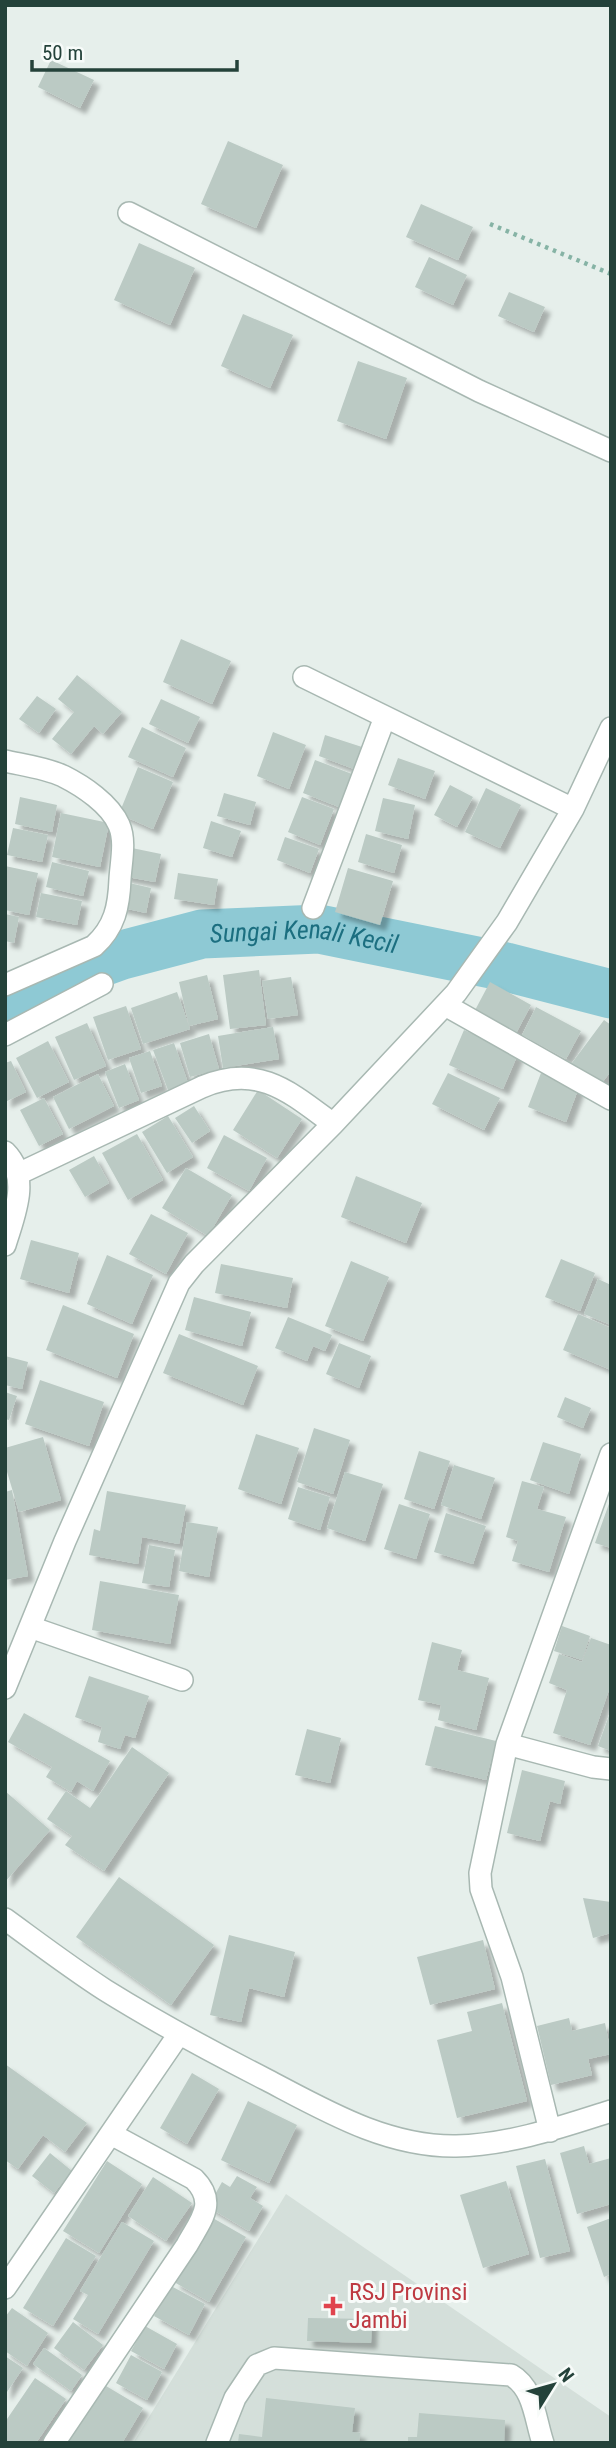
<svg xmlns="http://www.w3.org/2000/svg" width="616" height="2448" viewBox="0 0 616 2448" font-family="'Roboto Condensed',sans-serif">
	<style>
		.built { fill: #d4dfda }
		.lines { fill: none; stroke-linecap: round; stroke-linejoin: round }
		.river { stroke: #8ec9d4; stroke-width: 49 }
		.building { fill: #bbcac4; filter: url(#shadow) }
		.minor-casing { stroke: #a8b8b2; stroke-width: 24 }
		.path { stroke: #86b3a5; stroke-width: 4.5; stroke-dasharray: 3.5 5; stroke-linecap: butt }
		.minor { stroke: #fff; stroke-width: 21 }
		.health-dot { fill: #e0444e; stroke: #f7fbf9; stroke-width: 2.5 }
		.labels { text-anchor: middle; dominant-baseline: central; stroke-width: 6; stroke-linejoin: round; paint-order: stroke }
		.health-label { font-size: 24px; fill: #be3a42; stroke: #f7fbf9; text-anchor: start }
		.water-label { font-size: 26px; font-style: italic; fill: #1c6f80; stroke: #f7fbf9 }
	</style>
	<defs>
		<filter id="shadow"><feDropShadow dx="6" dy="6" stdDeviation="2" flood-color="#0004"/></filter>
	</defs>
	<rect width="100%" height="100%" fill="#e6efeb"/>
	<path class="built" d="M286,2194L611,2417V2443H133Z"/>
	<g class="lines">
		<path class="river" id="s1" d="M5,1006L64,976L122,955L202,934L319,929L506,967L611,994"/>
	</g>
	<path class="building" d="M51,60L94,80L80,108L38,87Z
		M228,141L283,165L256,228L201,204Z
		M421,204L473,227L458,260L406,237Z
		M139,243L195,268L170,325L114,300Z
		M429,257L467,275L453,305L415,287Z
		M509,292L545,307L534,332L498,316Z
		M243,314L293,335L270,388L221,366Z
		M358,361L407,378L386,439L337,421Z
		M181,639L231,661L212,704L163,682Z
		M77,675L122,712L103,734L94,726L71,754L52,739L74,712L58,699Z
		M37,696L56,709L39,733L19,719Z
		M161,699L200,717L188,743L149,724Z
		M142,727L186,748L173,777L128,757Z
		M273,732L306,745L289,789L257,776Z
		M325,735L362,747L354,769L319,756Z
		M398,758L435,771L425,799L388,785Z
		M315,760L352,774L339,807L303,793Z
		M138,767L173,782L153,829L119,814Z
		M450,785L473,797L457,827L434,815Z
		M486,788L521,805L500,848L465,832Z
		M224,793L256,802L250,825L217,816Z
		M20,797L57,805L52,832L15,824Z
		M302,797L334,809L320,845L288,832Z
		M383,798L415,805L408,839L375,831Z
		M61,813L109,823L100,867L52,857Z
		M211,821L241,831L232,857L203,848Z
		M13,828L48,835L42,862L7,855Z
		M366,834L402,845L394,873L358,862Z
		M285,837L319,849L310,873L277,860Z
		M127,847L161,854L155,882L122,876Z
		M52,862L89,871L83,896L46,887Z
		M5,866L38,873L29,915L5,910Z
		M348,868L393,881L380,925L335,912Z
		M178,873L218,879L214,905L174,899Z
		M125,882L151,888L146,913L119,907Z
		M41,893L82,901L77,925L36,917Z
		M5,914L19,917L14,943L5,941Z
		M259,970L266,1025L230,1029L223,975Z
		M207,975L218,1019L189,1026L179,982Z
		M291,977L298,1015L268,1019L262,981Z
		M490,982L531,1005L514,1037L473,1014Z
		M177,992L190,1029L143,1044L131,1008Z
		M126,1006L141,1049L108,1060L93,1017Z
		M536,1007L581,1031L566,1059L522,1035Z
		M604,1020L611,1025V1071L598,1088L569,1067Z
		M87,1023L106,1066L74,1080L55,1037Z
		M273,1027L279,1059L223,1068L218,1036Z
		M464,1030L518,1054L503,1089L449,1065Z
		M209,1034L219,1069L190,1077L180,1043Z
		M48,1041L69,1082L37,1098L16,1058Z
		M174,1043L188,1083L168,1090L153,1050Z
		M150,1051L162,1086L141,1093L129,1058Z
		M11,1061L26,1092L5,1102V1063Z
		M125,1064L139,1100L119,1108L105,1072Z
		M448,1073L500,1098L484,1130L432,1104Z
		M541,1073L579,1087L566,1122L528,1107Z
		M98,1074L114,1106L69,1129L53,1097Z
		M258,1090L302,1119L277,1158L233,1130Z
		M44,1098L63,1134L39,1146L20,1110Z
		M194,1106L210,1131L192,1143L175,1118Z
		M168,1116L193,1157L167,1173L142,1132Z
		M137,1134L163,1180L128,1200L102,1153Z
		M224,1135L267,1158L249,1191L207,1168Z
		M94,1156L109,1183L85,1197L69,1170Z
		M186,1168L232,1195L208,1236L162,1208Z
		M356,1176L422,1203L406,1243L341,1217Z
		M151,1214L188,1233L166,1274L129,1254Z
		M31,1240L79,1253L69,1293L20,1279Z
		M107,1255L153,1275L132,1324L87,1304Z
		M561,1259L595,1273L580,1311L545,1297Z
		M351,1261L389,1277L363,1341L325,1326Z
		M221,1264L293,1278L287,1308L215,1293Z
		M598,1279L611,1285V1325L584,1314Z
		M194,1297L251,1312L242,1346L185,1330Z
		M63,1305L134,1334L117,1378L46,1350Z
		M578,1314L611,1328V1370L563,1350Z
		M288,1317L332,1335L325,1351L313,1346L307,1361L275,1348Z
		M179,1334L258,1366L243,1405L163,1373Z
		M339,1343L371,1356L359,1388L326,1374Z
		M5,1356L28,1362L22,1389L5,1385Z
		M40,1380L104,1402L89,1446L25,1424Z
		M5,1392L17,1396L9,1420L5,1419Z
		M565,1397L591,1408L583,1428L557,1417Z
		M314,1428L350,1440L333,1494L297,1482Z
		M256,1434L299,1448L281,1504L238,1489Z
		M43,1437L61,1500L19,1512L5,1465V1448Z
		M543,1442L581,1454L569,1494L530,1480Z
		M419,1451L450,1461L434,1509L404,1499Z
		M454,1465L495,1478L481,1519L441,1505Z
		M345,1472L383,1484L365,1541L327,1528Z
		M522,1481L544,1487L537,1509L566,1517L549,1572L512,1561L518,1541L506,1537Z
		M298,1487L330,1497L320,1530L288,1519Z
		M12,1490L28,1576L5,1580V1492Z
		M107,1491L186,1505L179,1544L142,1537L138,1564L89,1555L94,1529L100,1531Z
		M611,1498V1548L595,1543Z
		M399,1504L430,1514L416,1559L384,1549Z
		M446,1513L486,1526L473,1564L434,1552Z
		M187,1522L218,1527L209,1577L179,1571Z
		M149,1545L175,1550L169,1587L142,1583Z
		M100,1581L179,1595L170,1644L92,1630Z
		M562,1626L590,1636L582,1660L554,1651Z
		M591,1638L611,1645V1684L590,1745L553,1733L567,1690L549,1683L559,1654L582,1662Z
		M432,1642L462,1650L457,1670L489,1678L476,1730L438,1720L441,1705L418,1700Z
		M89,1676L149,1696L135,1738L125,1735L120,1749L98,1742L102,1727L75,1717Z
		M611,1710V1751L598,1746Z
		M24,1713L110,1761L93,1791L77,1781L71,1792L46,1777L52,1767L8,1742Z
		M435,1726L496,1741L486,1780L425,1765Z
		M307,1729L341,1738L330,1783L295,1775Z
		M132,1747L169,1773L104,1871L65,1845L72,1836L47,1819L66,1791L90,1808Z
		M522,1770L565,1781L560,1804L550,1801L540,1841L507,1833Z
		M5,1791L50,1830L5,1882Z
		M119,1877L214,1945L171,2005L76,1937Z
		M583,1898L611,1902V1933L593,1938Z
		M229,1935L295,1952L284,1997L249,1988L241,2022L210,2015Z
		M483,1940L495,1989L430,2005L417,1957Z
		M502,2003L527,2101L457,2118L437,2040L472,2031L467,2012Z
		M569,2018L572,2031L605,2023L611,2054L588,2059L592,2075L551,2085L537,2026Z
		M5,2064L87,2123L65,2152L43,2135L18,2169L5,2160Z
		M192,2073L219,2089L187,2144L160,2128Z
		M248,2101L297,2125L269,2183L221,2160Z
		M584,2146L589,2164L611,2158V2204L577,2214L560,2153Z
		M50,2153L72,2171L54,2193L32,2176Z
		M545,2159L570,2251L540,2258L516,2166Z
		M107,2161L142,2184L99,2253L63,2231Z
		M237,2176L257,2187L250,2198L263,2206L249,2231L208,2207L222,2182L230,2187Z
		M153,2177L192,2203L166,2241L128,2216Z
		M506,2181L529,2254L483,2268L460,2195Z
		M211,2217L246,2237L209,2302L174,2282Z
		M611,2218V2274L604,2277L587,2227Z
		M122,2222L154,2241L98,2334L73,2319L88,2295L80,2291Z
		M66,2238L96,2256L53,2326L23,2308Z
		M171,2286L205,2304L189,2335L154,2316Z
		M12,2308L48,2333L27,2366L5,2351V2317Z
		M308,2318L372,2319L371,2343L307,2341Z
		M73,2322L103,2345L84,2370L54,2348Z
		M145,2326L177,2344L164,2369L131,2351Z
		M44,2348L82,2375L71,2391L33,2364Z
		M131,2355L162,2372L147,2400L116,2383Z
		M5,2356L23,2368L5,2395Z
		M35,2378L66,2399L36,2443H7L5,2422Z
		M101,2383L143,2408L122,2443H65Z
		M266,2398L355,2408L352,2432L360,2433L359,2443H238L239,2434L262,2437Z
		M419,2413L505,2420L504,2443H408V2437H417Z"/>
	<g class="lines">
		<g class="minor-casing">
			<path id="minor" d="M129,213L479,391L611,451
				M304,677L573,809
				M5,761C23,765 46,768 63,776C83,786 110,804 119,825C126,841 121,862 120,879C119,906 115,927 94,946L5,985
				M313,908L385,717
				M445,1005L611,1099
				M5,1035L102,984
				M5,1152C31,1178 14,1215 5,1245
				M18,1174L202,1087C258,1063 290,1092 333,1124
				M30,1627L182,1680
				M5,1688L65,1541L179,1283L194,1264L333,1124L456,993L507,922L573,809L611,728
				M507,1744L593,1767L611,1769
				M5,1919C38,1943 71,1968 105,1990C158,2023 212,2052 267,2080C326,2111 387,2147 456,2146C509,2145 561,2127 611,2111
				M550,2131L512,1977L481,1889L480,1873L507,1744L611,1454
				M5,2288L179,2034
				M54,2443L187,2245C200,2221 218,2203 194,2179L111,2134
				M217,2443L235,2398L257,2365L274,2358L511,2375C534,2388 535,2419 543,2443"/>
		</g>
		<path class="path" d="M490,224L611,274"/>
		<use href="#minor" class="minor"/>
	</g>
	<path class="health-dot" d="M329.5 2295.5h7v7h7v7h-7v7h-7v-7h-7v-7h7z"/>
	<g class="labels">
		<g class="health-label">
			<text x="349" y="2292">RSJ Provinsi<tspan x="349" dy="28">Jambi</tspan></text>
		</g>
		<g class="water-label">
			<text stroke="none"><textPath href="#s1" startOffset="313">Sungai Kenali Kecil</textPath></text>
		</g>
	</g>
	<rect width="616" height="2448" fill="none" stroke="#24423a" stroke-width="14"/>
	<g transform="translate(553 2385) rotate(53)" stroke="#f7fbf9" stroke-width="5" paint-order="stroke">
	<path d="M0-5L12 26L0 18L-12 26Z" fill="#24423a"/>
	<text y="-10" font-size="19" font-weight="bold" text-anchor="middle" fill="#24423a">N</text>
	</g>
	<path d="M32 60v10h205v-10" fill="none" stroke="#24423a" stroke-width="3.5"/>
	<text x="42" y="60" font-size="21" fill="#24423a" stroke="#f7fbf9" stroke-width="5" paint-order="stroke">50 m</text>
</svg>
